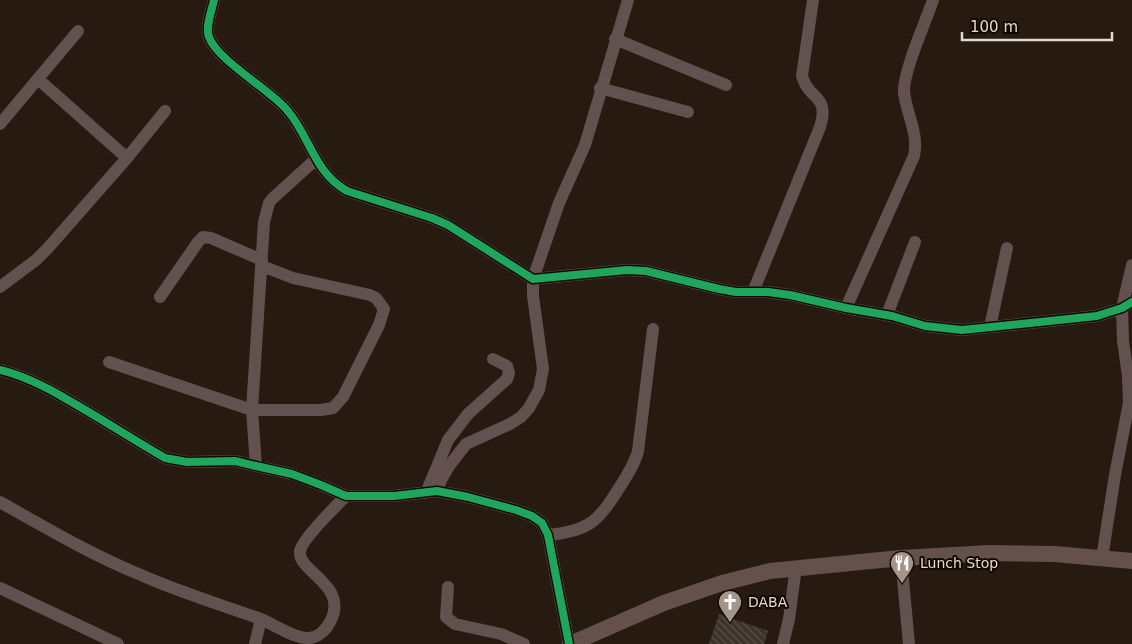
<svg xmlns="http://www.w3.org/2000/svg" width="1132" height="644" viewBox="0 0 1132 644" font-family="'DejaVu Sans',sans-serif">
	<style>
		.building { fill: url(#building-back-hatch) }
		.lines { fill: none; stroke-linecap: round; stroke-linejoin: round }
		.minor { stroke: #63514f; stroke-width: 12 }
		.major { stroke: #65514c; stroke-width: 16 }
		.cycleway-casing { stroke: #120802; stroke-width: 11 }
		.cycleway { stroke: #20a55d; stroke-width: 8 }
		.labels { text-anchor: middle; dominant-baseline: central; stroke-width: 4; stroke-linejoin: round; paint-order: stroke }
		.poi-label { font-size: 14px; fill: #e8d7cc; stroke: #120802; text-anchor: start }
	</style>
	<defs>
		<pattern id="building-back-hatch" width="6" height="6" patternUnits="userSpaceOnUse" patternTransform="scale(1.25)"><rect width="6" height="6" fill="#3e332b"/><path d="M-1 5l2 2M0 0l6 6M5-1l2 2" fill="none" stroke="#5a5049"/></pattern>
	</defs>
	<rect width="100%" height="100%" fill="#271b11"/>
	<path class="building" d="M719,614L768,631L764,644H709Z"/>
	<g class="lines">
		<path class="minor" d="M214,0C212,10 205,27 209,37C217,60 269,89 287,110C311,138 313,171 347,191L432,218L448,225L533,279L627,270L646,271L719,289L736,292H768L790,295L846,308L892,316L925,326L962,330L1097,316L1122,308L1132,302
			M615,39L726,85
			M38,79L127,158
			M600,88L688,112
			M0,124L78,31
			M0,287L36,260L48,248L127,158L165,111
			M753,292L820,127C830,94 809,101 802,76L813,0
			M160,297L198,242L203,237L211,238L262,260
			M846,308L914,156C919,133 906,113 904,92C903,72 926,21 933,0
			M887,315L915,242
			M990,327L1007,248
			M109,362L252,410H321L333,408L343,397L379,325L384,309L376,298L370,295L293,278L262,266
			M0,370C25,376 46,387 68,400C100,418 132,439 165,458L187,462L235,461L256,466L292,474L321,485L346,496H394L437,491L468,497L516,510L532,516L542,523L548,535L569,644
			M256,466L252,410L264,222L269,203L272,199L315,160
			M437,491L441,480L449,466L466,444L510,424L521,417L529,408L539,390L543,369L533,296V279L559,203L585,145L628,0
			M426,493L448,440L468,414L507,379L509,373L507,366L493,359
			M0,502C46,528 92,555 141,575C179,592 219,604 258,618C272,623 293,638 307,638C317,639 326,630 330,622C350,585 297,572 300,551C302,539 336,506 346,496
			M548,535C591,531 599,520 621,485C628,474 635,463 638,451L653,329
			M901,558L909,644
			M1102,558L1115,475L1129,403L1128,376L1123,341L1122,308L1132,265
			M448,587L446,617L455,624L501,634L524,644
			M0,588L118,644
			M255,644L261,619
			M783,644L789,619L796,567"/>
		<path class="major" d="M570,644L664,603L722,583L770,571L901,558L990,553L1055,554L1132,561"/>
		<g class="cycleway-casing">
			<path id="cycleway" d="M214,0C212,10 205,27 209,37C217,60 269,89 287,110C311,138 313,171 347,191L432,218L448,225L533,279L627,270L646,271L719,289L736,292H768L790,295L846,308L892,316L925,326L962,330L1097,316L1122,308L1132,302
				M0,370C25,376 46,387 68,400C100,418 132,439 165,458L187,462L235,461L256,466L292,474L321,485L346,496H394L437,491L468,497L516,510L532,516L542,523L548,535L569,644"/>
		</g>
		<use href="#cycleway" class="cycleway"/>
	</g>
	<defs>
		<g id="restaurant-pin" transform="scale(1.25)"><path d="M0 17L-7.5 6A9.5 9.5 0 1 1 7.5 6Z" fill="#a4958b" stroke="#120802"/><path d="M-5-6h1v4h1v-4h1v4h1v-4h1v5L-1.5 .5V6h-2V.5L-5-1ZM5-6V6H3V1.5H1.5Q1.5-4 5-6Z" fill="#fff"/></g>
		<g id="church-pin" transform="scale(1.25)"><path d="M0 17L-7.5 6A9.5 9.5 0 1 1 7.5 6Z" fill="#a4958b" stroke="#120802"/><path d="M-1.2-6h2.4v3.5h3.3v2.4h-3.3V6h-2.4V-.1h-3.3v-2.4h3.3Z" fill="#fff"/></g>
	</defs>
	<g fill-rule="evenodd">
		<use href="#restaurant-pin" x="902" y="563"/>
		<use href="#church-pin" x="730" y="602"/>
	</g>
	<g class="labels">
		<g class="poi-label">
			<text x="920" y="563">Lunch Stop</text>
			<text x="748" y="602">DABA</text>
		</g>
	</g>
	<path d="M962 32v8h150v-8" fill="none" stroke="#e8d7cc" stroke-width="2.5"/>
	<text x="970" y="32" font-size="15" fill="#e8d7cc" stroke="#120802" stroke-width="4" paint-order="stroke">100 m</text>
</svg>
